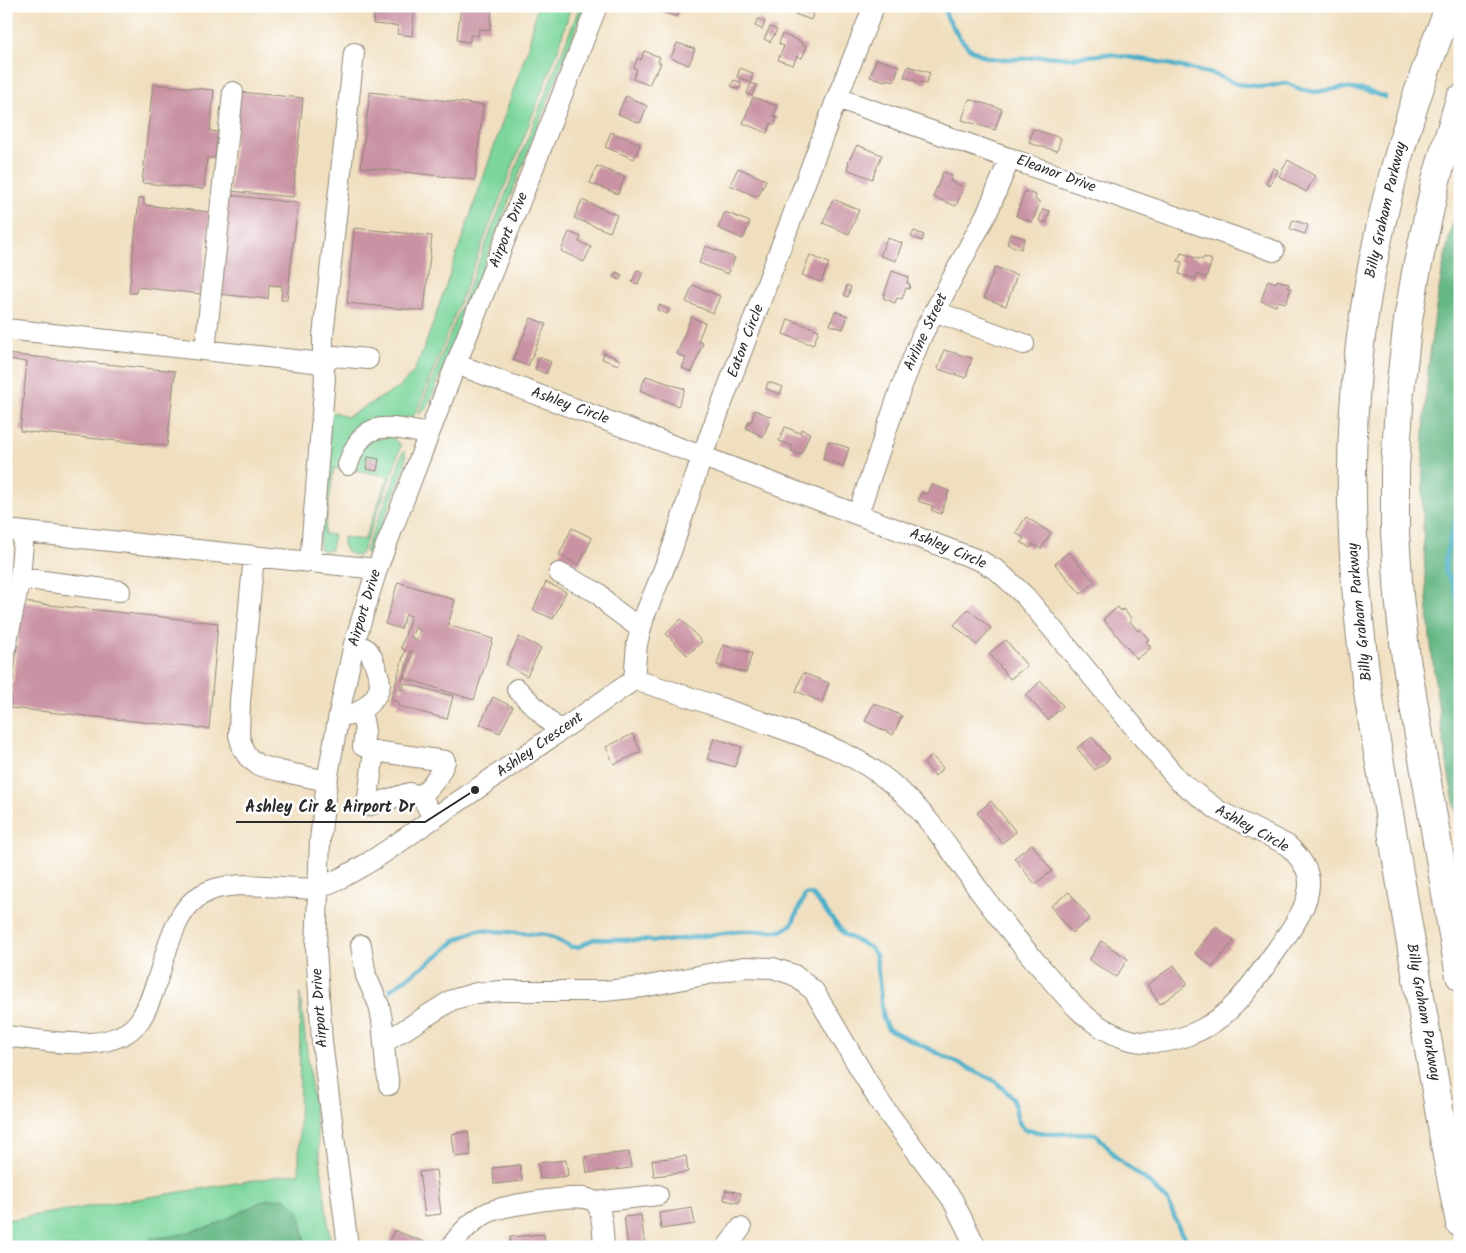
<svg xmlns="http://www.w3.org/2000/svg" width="1466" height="1253" viewBox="0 0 1466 1253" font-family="Kalam,sans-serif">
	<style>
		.green { fill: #7cd69c; stroke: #548064 }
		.forest { fill: #65b784; stroke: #487158 }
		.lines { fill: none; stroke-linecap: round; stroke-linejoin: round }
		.stream { stroke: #49afc9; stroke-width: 4.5 }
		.building { fill: #c993a3; fill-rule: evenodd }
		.minor-casing { stroke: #8e8575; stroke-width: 22 }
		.highway-casing { stroke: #8e8575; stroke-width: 30 }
		.minor { stroke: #fff; stroke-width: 20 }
		.highway { stroke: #fff; stroke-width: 28 }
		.labels { text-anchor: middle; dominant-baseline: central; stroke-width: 5; stroke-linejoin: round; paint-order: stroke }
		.street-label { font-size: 15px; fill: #2b2b2b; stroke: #fff }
		.leader { fill: none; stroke: #2b2b2b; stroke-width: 2 }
		.callout-dot { fill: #2b2b2b; stroke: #fff; stroke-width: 2 }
		.callout-label { font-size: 16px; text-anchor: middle; font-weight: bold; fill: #2b2b2b; stroke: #fff; stroke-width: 5; stroke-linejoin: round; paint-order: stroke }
	</style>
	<rect width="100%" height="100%" fill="#fff"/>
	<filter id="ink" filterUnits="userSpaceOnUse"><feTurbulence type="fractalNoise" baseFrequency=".02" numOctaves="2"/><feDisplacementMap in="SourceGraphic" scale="10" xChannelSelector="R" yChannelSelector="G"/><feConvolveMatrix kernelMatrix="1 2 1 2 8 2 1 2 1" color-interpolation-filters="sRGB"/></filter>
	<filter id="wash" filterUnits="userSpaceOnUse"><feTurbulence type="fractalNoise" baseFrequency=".0096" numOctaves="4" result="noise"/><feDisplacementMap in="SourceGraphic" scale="20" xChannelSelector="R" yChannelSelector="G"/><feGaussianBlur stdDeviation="1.12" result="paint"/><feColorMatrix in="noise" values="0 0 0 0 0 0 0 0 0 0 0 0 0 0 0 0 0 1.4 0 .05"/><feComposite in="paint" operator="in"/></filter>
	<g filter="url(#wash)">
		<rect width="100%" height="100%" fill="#f0dfbf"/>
		<path class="green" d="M537,6H571L558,50L419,406L413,417L395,419L342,469L334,468L324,534L334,535L331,550L323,551L319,548L330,415L334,412L347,417L398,388L413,373L425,346L529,45Z
			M580,6H585L432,397L425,410L418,415Z
			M391,437L401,445L391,476L362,552L359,556C347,555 342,549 343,537L364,540L389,476L351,470L356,456L375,439Z
			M405,451L406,457L404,469L374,545L367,554L365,551L395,478L402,453Z
			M300,994L331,1247H306L299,1211L265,1200L213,1226L174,1236L151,1238L148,1247H6V1220L299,1173Z"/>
		<path class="forest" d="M1460,195V833C1418,626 1403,401 1460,195Z
			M285,1198L299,1211L306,1247H148L151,1238L174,1236L213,1226L265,1200Z"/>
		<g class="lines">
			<path class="stream" d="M944,6L947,17L959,37L969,48L983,56L995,59H1023L1043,56L1071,58L1107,54L1154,61L1213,74L1237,84L1264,87L1286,83L1300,89L1315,92L1342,88L1364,90L1385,97
				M1460,505L1446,554L1445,572L1454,585L1460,613
				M390,990L443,952L456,940L478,930L547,935L572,947H578L594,939L666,941L739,931H782L792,924L805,895L812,894L845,935L869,947L876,955L883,1019L888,1029L995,1081L1013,1098L1018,1121L1025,1130L1053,1134L1090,1133L1097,1135L1119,1160L1145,1179L1168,1201L1181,1233L1193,1247"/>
		</g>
		<g id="blocks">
			<path class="building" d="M375,6H415L412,36L397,34L398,26L373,24Z
				M461,6H492L490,30L479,29L478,36L470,35V42L457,40Z
				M661,6H681L677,17L659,11Z
				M798,6H816L811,20L795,14Z
				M758,19L765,22L762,29L755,26Z
				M770,27L777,30L770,42L764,39Z
				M782,34L802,42L801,44L807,46L802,58L797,56L793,65L778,60L784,46L779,44Z
				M677,43L695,49L689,65L671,58Z
				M644,51L660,57L658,62L661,63L657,72H655L649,85L633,79L637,69L634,68L637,58L641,60Z
				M876,59L899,66L894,81L887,79L886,81L870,77Z
				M908,66L930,73L926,84L904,77Z
				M740,68L753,73L750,82L737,77Z
				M734,80L742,83L739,89L731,86Z
				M751,83L757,85L752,96L747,94Z
				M153,84L214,90L210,131L218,132L215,158H207L204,189L142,183Z
				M239,92L303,98L293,197L230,191Z
				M370,92L483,105L475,180L361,167Z
				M626,96L647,106L640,123L618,114Z
				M753,97L777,106L774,116L777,117L774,125L771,123L767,133L743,123Z
				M969,99L1002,109L995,130L962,120Z
				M1033,129L1061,138L1057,151L1029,143Z
				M611,132L640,144L634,159L605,147Z
				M857,145L882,155L872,179L847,169L849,163L848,162Z
				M1288,160L1315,176L1306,192L1279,176Z
				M597,166L625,177L618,194L590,183Z
				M738,168L766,180L758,197L730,185Z
				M1273,168L1278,170L1270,186L1266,184Z
				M943,172L952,176L950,181L964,187L956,206L933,197Z
				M1025,191L1036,195L1035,200L1040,202L1032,222L1016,216Z
				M228,195L298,203L287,300H281L282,286L269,285L268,299L218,294Z
				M139,198H144V205L210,212L201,294L137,287L136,293H129Z
				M833,199L859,210L849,234L823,223Z
				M582,200L617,215L610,232L574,218Z
				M1043,209L1050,211L1046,223L1039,221Z
				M725,212L750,222L743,239L718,228Z
				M1293,220L1308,225L1305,234L1290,229Z
				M354,228L432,236L424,311L347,303Z
				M914,231L924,235L922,241L911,237Z
				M569,232L581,237L579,242L591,247L584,262L561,251Z
				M1010,234L1025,238L1021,249L1007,244Z
				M887,238L902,243L896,261L880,256Z
				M706,246L735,258L728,274L699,263Z
				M1181,253L1202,260L1204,257L1212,260L1206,278L1197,274L1195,279L1179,274L1182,262L1178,261Z
				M810,255L829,263L821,282L802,275Z
				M995,267L1017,275L1006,306L984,298Z
				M637,270L643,272L638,284L632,282Z
				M892,271L909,277L907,283L910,284L909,289L906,288L902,299L897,298L895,303L883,298Z
				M616,272L622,275L620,280L613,277Z
				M1268,280L1276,283L1277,280L1289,284L1288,287L1291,288L1286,303L1278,301L1276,306L1261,301Z
				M693,285L720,296L713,313L686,302Z
				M847,285L851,287L848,297L844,295Z
				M659,305L669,309L667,314L657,310Z
				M835,311L848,316L843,329L830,325Z
				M691,317L705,323L698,341L703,343L692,372L682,368L686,358L677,354Z
				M531,318L546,324L528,366L513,360Z
				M788,319L819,330L813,345L783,334Z
				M944,350L972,358L966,378L938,369Z
				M604,353L621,360L618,365L602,359Z
				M6,354L175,371L167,446L20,431L27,362L6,359Z
				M539,357L551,362L546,374L535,369Z
				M646,376L685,389L678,406L640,390Z
				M768,382L783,387L780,394L766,389Z
				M755,410L771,417L763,437L746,428L749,421L751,422Z
				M785,427L800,433L801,429L810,433L801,455L791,451L793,446L779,441Z
				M828,441L849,448L843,466L823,459Z
				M368,457L379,459L377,471L366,469Z
				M931,484L949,491L941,514L931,510L933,506L918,501L921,492L927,494Z
				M1026,517L1051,533L1041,549L1033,544L1030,548L1021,542L1024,538L1016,533Z
				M572,528L592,538L579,565L559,555Z
				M1068,552L1095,582L1081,594L1055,564Z
				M398,582L455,600L448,625L493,639L474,700L404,678L413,652L410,651L400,689L402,690L404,683L453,696L447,719L398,706L399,702L391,700L405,650L401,648L411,616L406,614L401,629L385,624ZM415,628L420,630L417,639L411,638Z
				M546,582L566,592L553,619L533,610Z
				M22,602L218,623L209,729L10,708Z
				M1118,607L1121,611L1123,609L1132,619L1130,621L1138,631L1140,629L1149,640L1146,641L1151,648L1137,659L1103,619Z
				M968,609L991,628L977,645L954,625Z
				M681,619L702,642L687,655L666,634Z
				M519,637L541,648L527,676L506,665Z
				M1006,640L1027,666L1010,679L989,653Z
				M723,645L752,653L746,673L717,665Z
				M803,673L829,683L822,702L796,691Z
				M1041,681L1063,706L1048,720L1026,695Z
				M493,697L513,707L500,733L480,724Z
				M874,703L902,716L893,735L865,721Z
				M633,734L641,752L614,764L606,747Z
				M1092,737L1110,759L1095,770L1077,748Z
				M714,738L742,747L735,767L707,759Z
				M932,756L943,768L935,776L924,763Z
				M991,801L1016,832L1002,843L977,813Z
				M1032,844L1052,871L1035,884L1014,858Z
				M1069,892L1090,919L1072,933L1051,906Z
				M1216,927L1234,941L1213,967L1195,953Z
				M1101,941L1128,959L1116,977L1089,960Z
				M1174,965L1188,984L1160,1004L1147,985Z
				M468,1131L471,1155L455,1157L452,1134Z
				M629,1152L631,1168L587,1173L585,1157Z
				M686,1156L688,1172L654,1176L652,1160Z
				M566,1160L568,1176L540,1179L538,1163Z
				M520,1165L522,1181L494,1184L493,1168Z
				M436,1170L441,1214L425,1216L419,1172Z
				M726,1190L741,1193L739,1203L724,1200Z
				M692,1208L695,1224L661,1229L659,1213Z
				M641,1215L645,1247H628L624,1217Z
				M394,1230L426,1243L424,1247L388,1246Z
				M544,1234L545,1247H511L510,1237Z"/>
		</g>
	</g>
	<g filter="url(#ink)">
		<use href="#blocks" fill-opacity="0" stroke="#8e8575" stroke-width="1"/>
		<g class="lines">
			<g class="minor-casing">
				<path id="minor" d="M354,53L323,336V363L335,356L368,359
					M837,98L1274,251
					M934,311L1024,344
					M6,329L323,363L325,378L310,562
					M205,350L233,92
					M456,364L981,561L998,571L1025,596L1179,781L1219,811L1287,845C1298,855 1310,869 1309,885C1308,908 1291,929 1278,948C1265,966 1253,984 1238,1001C1211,1031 1165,1052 1124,1038C1091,1027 1071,1003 1049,977C1024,949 1000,919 978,889C952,852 927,812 891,783C852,750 799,735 751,718C712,705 674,691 634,680
					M348,465C363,416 388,427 429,434
					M858,514L899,393L922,335L988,211L1010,158
					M6,530L377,569
					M254,556L240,701L239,735L243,749L248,757L258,765L280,771L327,781
					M559,573L598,593L611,607L641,629
					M20,578L120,591
					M6,646L20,578L24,532
					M634,680L637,644L644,617L672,549L702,456L837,98L874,6
					M517,689L559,731
					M361,710L365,731L363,746L374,751L367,806L409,793L421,796L434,819
					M351,715C363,711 379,698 380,684C380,678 377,671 375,665C370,651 369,648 354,644
					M374,751L445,761C440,776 432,786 421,796
					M361,945L366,976L379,1005L382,1020L386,1067L389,1085
					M6,1036C45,1040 114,1057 140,1020C153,1000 161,966 169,943C176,924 183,906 201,895C226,879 268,887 297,888C304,888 314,890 320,887C360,872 396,844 431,820C500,774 566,726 634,680
					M385,1042L452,1000L476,993L502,991H604L643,987L744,967L773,968L794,975L814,991L879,1101L952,1199L976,1247
					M594,1202L658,1195
					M348,1247L322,1042L316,948L320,840L327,781L339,714L354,644L377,569L456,364L597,6
					M451,1247C460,1233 472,1221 487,1213C501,1205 568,1196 585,1198C589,1199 595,1201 597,1205C603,1214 603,1236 604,1247
					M727,1247L741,1228"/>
			</g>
			<g class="highway-casing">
				<path id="highway" d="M1450,6C1390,155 1353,309 1352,469C1351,534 1356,599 1364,663C1370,715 1381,767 1390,819C1409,932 1428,1044 1447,1156L1460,1223
					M1460,99L1436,180L1416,273L1408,320L1400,391L1395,469V532L1399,596L1406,659L1460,976"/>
			</g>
			<use href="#minor" class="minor"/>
			<use href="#highway" class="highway"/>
		</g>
	</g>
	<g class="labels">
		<g class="street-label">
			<text transform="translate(1056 174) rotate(20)">Eleanor Drive</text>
			<text transform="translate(1386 210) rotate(-77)">Billy Graham Parkway</text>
			<text transform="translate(509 230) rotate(-68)">Airport Drive</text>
			<text transform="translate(926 332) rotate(-65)">Airline Street</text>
			<text transform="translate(746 341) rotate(-69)">Eaton Circle</text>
			<text transform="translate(570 406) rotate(20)">Ashley Circle</text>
			<text transform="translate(948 549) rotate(23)">Ashley Circle</text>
			<text transform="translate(365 608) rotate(-73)">Airport Drive</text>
			<text transform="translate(1360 612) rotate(-96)">Billy Graham Parkway</text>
			<text transform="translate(540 745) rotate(-35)">Ashley Crescent</text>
			<text transform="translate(1252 829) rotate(29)">Ashley Circle</text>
			<text transform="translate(320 1008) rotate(-94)">Airport Drive</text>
			<text transform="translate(1423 1012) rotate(80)">Billy Graham Parkway</text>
		</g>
	</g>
	<path class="leader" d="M475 790L425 822H236"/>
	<circle class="callout-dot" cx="475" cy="790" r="5"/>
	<g class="callout-label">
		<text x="330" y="812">Ashley Cir &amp; Airport Dr</text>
	</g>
	<rect width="1466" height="1253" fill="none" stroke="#fff" stroke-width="25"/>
</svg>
